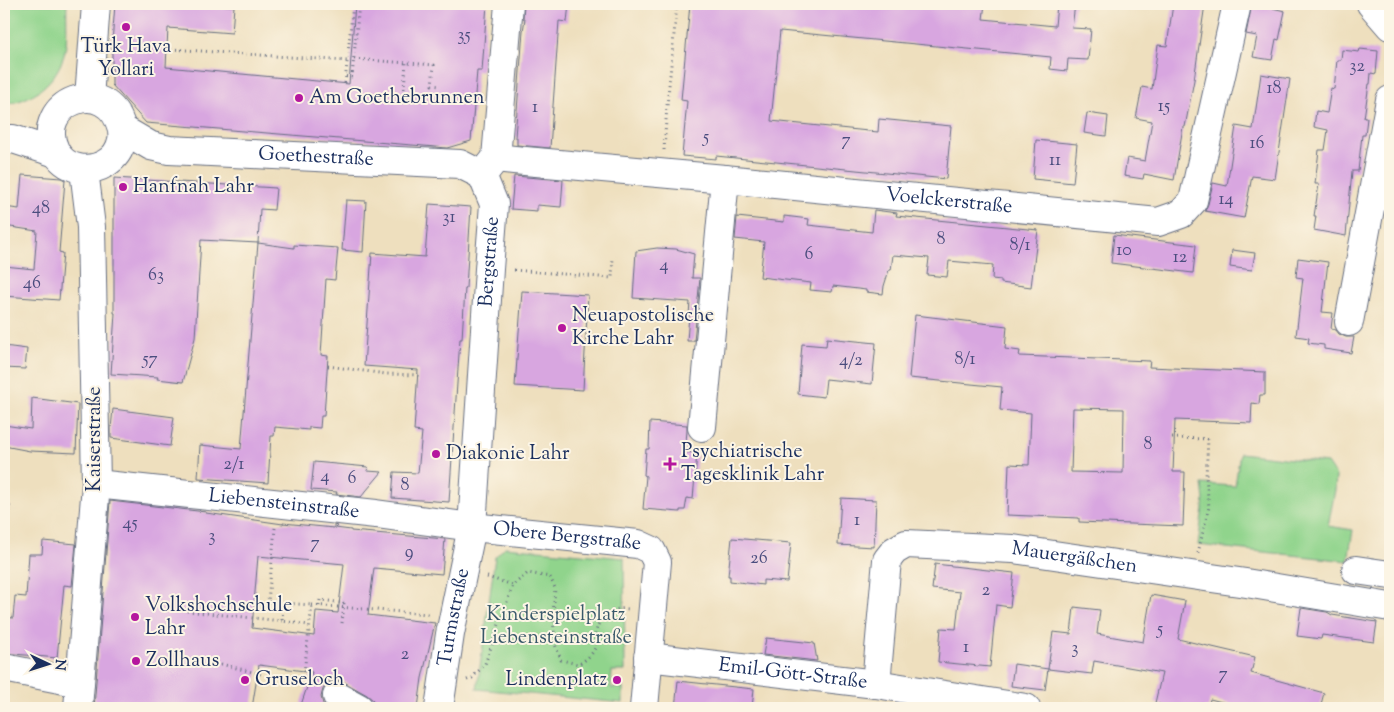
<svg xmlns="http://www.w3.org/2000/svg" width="1394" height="712" viewBox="0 0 1394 712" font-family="'Sorts Mill Goudy',serif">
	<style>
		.green { fill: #90d48c; stroke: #568275 }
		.building { fill: #d8a6e0; fill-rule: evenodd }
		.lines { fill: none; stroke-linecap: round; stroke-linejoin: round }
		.minor-casing { stroke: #656d80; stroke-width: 30 }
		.path { stroke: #656d80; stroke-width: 3; stroke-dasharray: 1 4; stroke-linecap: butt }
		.minor { stroke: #fff; stroke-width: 28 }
		.path-bridge { stroke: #656d80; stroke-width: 3; stroke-dasharray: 1 4; stroke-linecap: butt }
		.poi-dot { fill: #b5179e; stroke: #fcf5e5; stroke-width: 2 }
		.labels { text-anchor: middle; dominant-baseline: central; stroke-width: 4; stroke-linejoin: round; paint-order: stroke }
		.number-label { font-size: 18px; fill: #4a4d7e }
		.poi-label { font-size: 20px; fill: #1b2f5e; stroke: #fcf5e5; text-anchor: start }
		.street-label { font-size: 20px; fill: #1b2f5e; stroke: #fcf5e5 }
		.park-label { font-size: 20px; fill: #38586a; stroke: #fcf5e5 }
	</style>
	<rect width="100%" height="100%" fill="#fcf5e5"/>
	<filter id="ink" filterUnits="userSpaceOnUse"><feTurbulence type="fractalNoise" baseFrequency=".02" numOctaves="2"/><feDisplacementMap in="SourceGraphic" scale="10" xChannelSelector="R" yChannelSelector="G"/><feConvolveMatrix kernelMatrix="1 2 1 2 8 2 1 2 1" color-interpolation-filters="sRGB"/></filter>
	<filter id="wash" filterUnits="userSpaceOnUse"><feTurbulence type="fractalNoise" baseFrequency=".0096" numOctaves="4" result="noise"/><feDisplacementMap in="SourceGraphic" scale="20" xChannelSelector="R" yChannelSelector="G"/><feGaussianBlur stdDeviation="1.12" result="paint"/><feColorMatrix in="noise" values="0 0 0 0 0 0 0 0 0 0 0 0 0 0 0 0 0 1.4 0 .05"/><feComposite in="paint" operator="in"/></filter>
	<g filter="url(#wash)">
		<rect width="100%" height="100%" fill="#eedfbe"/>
		<path class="green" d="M4,4H67C66,19 68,36 65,51C59,80 32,102 4,104Z
			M1240,453L1327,463L1336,476L1335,490L1328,526L1353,530L1348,561L1198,545L1204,500L1202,484L1235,486Z
			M505,547L624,558L625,671H612L611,688H623V703L477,689L495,557Z"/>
		<g id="blocks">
			<path class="building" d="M115,4H190L234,6L232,33L168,28L166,67L349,84L355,4H487L482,71H477L471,141L447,148L436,147L146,123L112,85V43Z
				M524,4H569L567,22L559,21L550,148L517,145V137H515L523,31L525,19L523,18Z
				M690,4H985L983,19L1055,26L1057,4H1075L1072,28L1091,29L1088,60L1068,59L1067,71L1050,69L1051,57L780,31L771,121L878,132L879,119L951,126L946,179L716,156V159L682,156L687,101L681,100Z
				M1173,4H1205L1194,80L1185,127H1183L1174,180L1144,174L1143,179L1124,176L1127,158L1145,161L1152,121L1136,118L1142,87L1152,89L1158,45L1167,46Z
				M1252,4H1268V7L1285,11L1279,40L1276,39L1272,60L1253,57L1257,36L1246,34Z
				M1360,49L1378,51L1376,74L1371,73L1370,84H1369L1364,118H1367L1365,135H1362L1358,171H1352L1346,236L1314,230L1316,216H1314L1319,184H1315L1319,150H1325L1328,130L1314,127L1316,111L1327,113L1331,88L1334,89L1337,60H1341L1342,50L1359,52Z
				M1261,74L1290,79L1275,179L1252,176L1244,218L1205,211L1208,204L1213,183L1227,186L1236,126L1253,129Z
				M1087,113L1108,116L1106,136L1084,133Z
				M1036,140L1077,144L1073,183L1033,179Z
				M22,175L61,178L65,180L59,252L63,253L59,300L4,296V266L34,269L37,231L4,226V207L19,209Z
				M514,176L563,180L561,207L537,205V211L511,209Z
				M114,178L276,188L274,210L260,209L258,243L201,240L195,338L183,382L157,379L158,377L111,374L115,313H114Z
				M346,200L366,201L363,252L342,250Z
				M429,204L471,207L466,288H465L462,339H460L449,502L392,498L394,472L418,473L422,432L414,431L418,370L364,366L372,253L425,257Z
				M874,210L897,213L896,216L1038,230L1031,287L1001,283V280L992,279L993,265L949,261L947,277L927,275L929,258L893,255L891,270H889L884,286L883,294L866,292V290L833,286L832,292L810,290L811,283L760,277L764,242L735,239L737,217L784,222V216L809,219L808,225L872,232Z
				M1114,235L1196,245L1193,273L1111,263Z
				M258,243L294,248V245L338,248L335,280L326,279L321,355L328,356L324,416H321L320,428L309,427V430L275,427L274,436H271L268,483L198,478L200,445L241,449Z
				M657,248L676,249L694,254L692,278H700L694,341H687L690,302L633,298L636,251Z
				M1232,250L1255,253L1252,270L1230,267Z
				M1298,258L1328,262L1322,312L1333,313L1331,329L1336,330L1339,334L1346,337H1354L1351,353L1324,349V345L1308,343L1309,338L1296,336L1303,278L1296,277Z
				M522,291L588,295L583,390L515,386Z
				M915,315L1007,326L1005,349L1020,351L1019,356L1150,361L1149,367L1265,372V395H1260L1259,404L1252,403L1251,423L1175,420L1173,472H1185L1183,526L1079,522V518L1007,515L1009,464L1029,465L1031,413L1000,410L1002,387L909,378ZM1073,408L1124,409L1123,473L1071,472Z
				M827,338L876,343L872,384L826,379L824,397L798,394L802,344L826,346Z
				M4,346L27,349L25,369L4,368Z
				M32,398L78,404L76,453L30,451L4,446V425L31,429Z
				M113,409L174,417L170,446L111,438V428Z
				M650,422L687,425V431L685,452L697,453L693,499L687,498L685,510H680V512L643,509L646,476L644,475L646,449H649Z
				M314,462L368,467L367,471L382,472L361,497L336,494L337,492L311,490Z
				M841,498L876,500L874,547L838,545Z
				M110,501L206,512V513L283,524V523L334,528V525L337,526L335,528L351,530V531L445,539L442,574L374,568L368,615L435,623L422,678L418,708H375L373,700L367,695L344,682L337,680L329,682L323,689L321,697L323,704L328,708H300L312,672L259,665L252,708H94ZM258,556L344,564L338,613L316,611L314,636L252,628Z
				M732,538L791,543L787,582L763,580V585L730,581V576H728Z
				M43,541L76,544L72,586L64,585L57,658L4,653V617L13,618L15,596L26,597L29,554H42Z
				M935,564L1014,573L1010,607L996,605L990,667L938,662L941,628L956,629L960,592L932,589Z
				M1151,595L1185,601L1178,639L1255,657L1251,673L1324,693L1320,708H1246L1210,699L1208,708H1174L1155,703L1162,673L1094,661L1092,674L1048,669L1053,632L1071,634L1074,607L1100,610L1097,634L1143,642Z
				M1301,608L1327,612L1332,615L1377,622L1374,642L1322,635L1321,639L1297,636Z
				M766,638L814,643L817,661L763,655Z
				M1014,664L1048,669L1045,690L1011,686Z
				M678,681L754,689L752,708H675Z"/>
		</g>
	</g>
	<g filter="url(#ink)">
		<use href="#blocks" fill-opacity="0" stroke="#656d80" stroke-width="1"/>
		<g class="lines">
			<g class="minor-casing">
				<g id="minor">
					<path d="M1371,4L1390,26"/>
					<path d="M89,98L96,4"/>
					<path id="s1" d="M122,129C122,132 123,137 122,140C118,161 97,172 78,168C68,166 59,159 55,150C33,103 107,72 122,129L151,146L169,150L460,164L482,175"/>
					<path d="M4,139H13L56,153"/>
					<path id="s2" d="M496,158L514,160L725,179L1158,222L1181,214L1193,201L1237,4"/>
					<path d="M484,173L496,158L509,4"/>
					<path d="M1349,322L1390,100"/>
					<path d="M702,427L725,179"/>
					<path id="s3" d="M96,484L376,514L472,527L638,544L651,550L657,562L644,708"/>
					<path d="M1356,570L1390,575"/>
					<path id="s4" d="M648,657L876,684L1026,708"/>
					<path d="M4,668L80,683"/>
					<path id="s5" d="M876,684L887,560L894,551L906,544L1013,549L1246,583L1390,607"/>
					<path d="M337,696L359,708"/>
					<path d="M78,708L96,484L91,227L84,170"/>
					<path id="s6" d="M439,708L450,634L472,527L489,269L494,204L482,175"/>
				</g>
			</g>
			<path class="path" d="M171,49L348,61
				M354,59L434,65L432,85L440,86
				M346,76L352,77L359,4
				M345,83L353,4
				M404,89L406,62
				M664,150L667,106L677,4
				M514,270L612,278L613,257
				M328,366L386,374L420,375
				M1172,438L1212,439
				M275,528L268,602L312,605L303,681
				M4,536L10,504
				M1198,553L1209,507L1206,476L1208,439
				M487,577L513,585
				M283,604L282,621L309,625
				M312,605L428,614
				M319,606L320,600L344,603
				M187,611L282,621
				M342,623L343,614
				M221,664L264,675
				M467,680L472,678L485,664L513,585L528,573L550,577L555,588L553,616L555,644L561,660L578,664C585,661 592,655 595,648C596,643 595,637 596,632C599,616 612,607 628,609"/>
			<use href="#minor" class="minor"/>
			<path class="path-bridge" d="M343,614L344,603"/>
		</g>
	</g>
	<g class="poi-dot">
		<circle cx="126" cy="27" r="5"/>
		<circle cx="299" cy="98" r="5"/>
		<circle cx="123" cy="187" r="5"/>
		<circle cx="562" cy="328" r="5"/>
		<circle cx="436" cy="454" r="5"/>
		<path d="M667.5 456.5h5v5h5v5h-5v5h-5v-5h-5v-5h5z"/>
		<circle cx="135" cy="617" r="5"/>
		<circle cx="136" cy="661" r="5"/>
		<circle cx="245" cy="680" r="5"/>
		<circle cx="617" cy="680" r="5"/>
	</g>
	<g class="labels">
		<g class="number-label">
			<text x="464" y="36">35</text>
			<text x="1357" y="67">32</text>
			<text x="1274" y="89">18</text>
			<text x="1164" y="107">15</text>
			<text x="535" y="108">1</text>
			<text x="706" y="138">5</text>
			<text x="846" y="141">7</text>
			<text x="1257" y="144">16</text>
			<text x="1055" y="161">11</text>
			<text x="1226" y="200">14</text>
			<text x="41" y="209">48</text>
			<text x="449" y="218">31</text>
			<text x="941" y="240">8</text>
			<text x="1020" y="246">8/1</text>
			<text x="1124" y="251">10</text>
			<text x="809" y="255">6</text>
			<text x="1180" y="258">12</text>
			<text x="664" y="266">4</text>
			<text x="156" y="276">63</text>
			<text x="32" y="284">46</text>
			<text x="150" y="360">57</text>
			<text x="965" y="360">8/1</text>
			<text x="851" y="361">4/2</text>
			<text x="1148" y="445">8</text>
			<text x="234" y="465">2/1</text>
			<text x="325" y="477">4</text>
			<text x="352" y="479">6</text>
			<text x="405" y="486">8</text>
			<text x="857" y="521">1</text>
			<text x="130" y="524">45</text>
			<text x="212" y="537">3</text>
			<text x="315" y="544">7</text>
			<text x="409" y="553">9</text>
			<text x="759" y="559">26</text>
			<text x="986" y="591">2</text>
			<text x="1160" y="630">5</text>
			<text x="966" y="648">1</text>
			<text x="1075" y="649">3</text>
			<text x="405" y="655">2</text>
			<text x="1223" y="675">7</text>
		</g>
		<g class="poi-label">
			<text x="126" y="47" text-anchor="middle">Türk Hava<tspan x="126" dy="23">Yollari</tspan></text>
			<text x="309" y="98">Am Goethebrunnen</text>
			<text x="133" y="187">Hanfnah Lahr</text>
			<text x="572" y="316">Neuapostolische<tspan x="572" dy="23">Kirche Lahr</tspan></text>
			<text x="681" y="452">Psychiatrische<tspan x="681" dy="23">Tagesklinik Lahr</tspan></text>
			<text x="446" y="454">Diakonie Lahr</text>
			<text x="145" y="606">Volkshochschule<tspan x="145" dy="23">Lahr</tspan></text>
			<text x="146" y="661">Zollhaus</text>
			<text x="255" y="680">Gruseloch</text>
			<text x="607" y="680" text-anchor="end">Lindenplatz</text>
		</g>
		<g class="street-label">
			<text stroke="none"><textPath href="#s1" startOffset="422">Goethestraße</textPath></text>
			<text stroke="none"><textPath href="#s2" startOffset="455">Voelckerstraße</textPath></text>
			<text stroke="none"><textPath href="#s6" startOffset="450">Bergstraße</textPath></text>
			<text transform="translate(95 439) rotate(-90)">Kaiserstraße</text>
			<text stroke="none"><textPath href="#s3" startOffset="189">Liebensteinstraße</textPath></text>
			<text stroke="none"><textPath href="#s3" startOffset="474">Obere Bergstraße</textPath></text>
			<text stroke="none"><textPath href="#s5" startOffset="319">Mauergäßchen</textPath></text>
			<text stroke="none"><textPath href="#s6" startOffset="92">Turmstraße</textPath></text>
			<text stroke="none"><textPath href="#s4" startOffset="146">Emil-Gött-Straße</textPath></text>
		</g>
		<g class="park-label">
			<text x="556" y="615">Kinderspielplatz<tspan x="556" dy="23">Liebensteinstraße</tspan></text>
		</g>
	</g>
	<rect width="1394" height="712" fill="none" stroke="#fcf5e5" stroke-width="20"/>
	<g transform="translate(48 664) rotate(94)" stroke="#fcf5e5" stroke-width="4" paint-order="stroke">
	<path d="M0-4L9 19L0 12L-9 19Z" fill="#1b2f5e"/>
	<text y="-8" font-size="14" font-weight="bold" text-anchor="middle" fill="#1b2f5e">N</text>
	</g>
</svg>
